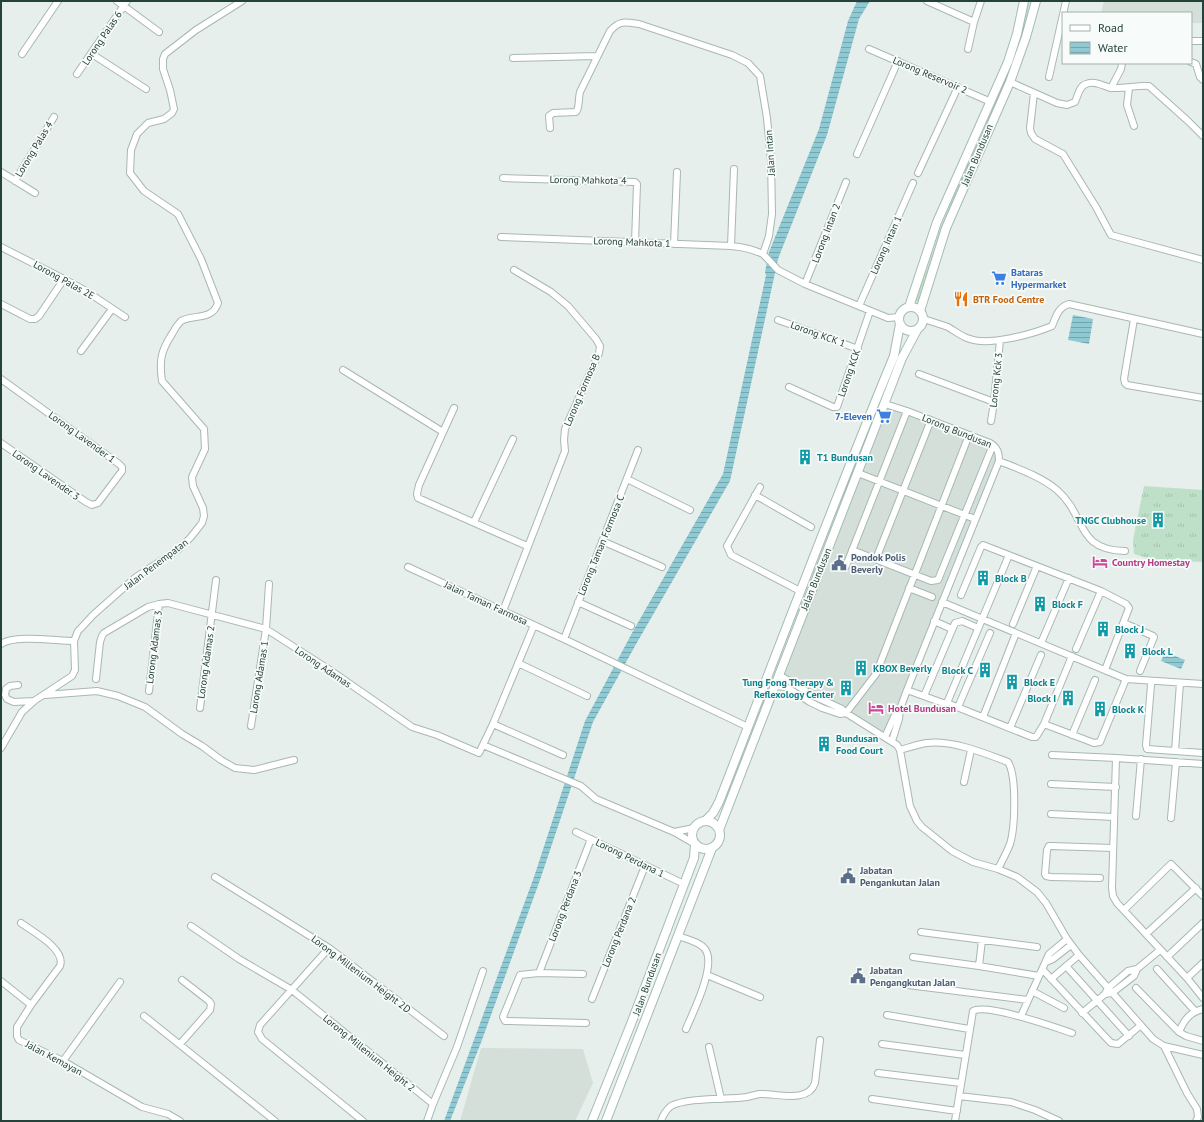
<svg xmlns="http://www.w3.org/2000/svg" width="1204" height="1122" viewBox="0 0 1204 1122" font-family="'PT Sans',sans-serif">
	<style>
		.built { fill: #d4dfda }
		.grass { fill: url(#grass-tufts) }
		.water { fill: url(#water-rules) }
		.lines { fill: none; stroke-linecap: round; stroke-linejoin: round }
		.street-casing { stroke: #a8b8b2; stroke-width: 8 }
		.secondary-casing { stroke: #a4bbb3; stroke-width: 10 }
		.street { stroke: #fff; stroke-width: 6 }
		.secondary { stroke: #fff; stroke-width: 8 }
		.labels { text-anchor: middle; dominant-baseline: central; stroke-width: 3.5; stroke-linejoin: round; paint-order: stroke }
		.street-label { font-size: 10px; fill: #24423a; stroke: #f7fbf9 }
		.shop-label { font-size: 10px; font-weight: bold; fill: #366cbe; stroke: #f7fbf9; text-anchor: start }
		.food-label { font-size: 10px; font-weight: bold; fill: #c56008; stroke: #f7fbf9; text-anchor: start }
		.culture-label { font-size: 10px; font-weight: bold; fill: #0d838f; stroke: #f7fbf9; text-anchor: start }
		.service-label { font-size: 10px; font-weight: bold; fill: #4e5e75; stroke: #f7fbf9; text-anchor: start }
		.hotel-label { font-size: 10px; font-weight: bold; fill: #b23c85; stroke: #f7fbf9; text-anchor: start }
	</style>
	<defs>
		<pattern id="grass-tufts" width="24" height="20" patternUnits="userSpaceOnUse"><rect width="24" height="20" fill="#bfe0c8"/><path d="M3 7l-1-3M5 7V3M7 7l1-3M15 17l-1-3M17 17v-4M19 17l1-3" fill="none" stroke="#a4c1ad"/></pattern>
		<pattern id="water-rules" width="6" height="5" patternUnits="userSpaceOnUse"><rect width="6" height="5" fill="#8ec9d4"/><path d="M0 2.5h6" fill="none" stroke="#74a5ad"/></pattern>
	</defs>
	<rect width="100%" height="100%" fill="#e6efeb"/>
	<path class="built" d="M1104,1H1203V23H1191V13H1101Z
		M885,404L990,443L999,453L889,737L779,675Z
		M481,1048L583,1049L593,1083L575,1121H460Z"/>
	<path class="grass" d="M1028,1H1030L1024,31L1009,78L993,112L921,303L914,301C924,280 931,258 938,236C943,221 949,207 955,193C981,131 1018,69 1028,1Z
		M1144,486L1203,490V562L1154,560L1134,554L1133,540Z"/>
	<path class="water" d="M857,1H870L859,19L827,135L778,259L730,481L635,646L593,722L540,880L482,1040L450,1121H444L534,877L585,721L632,633L723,474L766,275L765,272L769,252L819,129L848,21Z
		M1073,315L1093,319L1089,344L1068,340Z
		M1165,652L1185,660L1181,669L1161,661Z"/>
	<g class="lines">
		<g class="street-casing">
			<path id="street" d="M117,1L159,32
				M927,1L974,22
				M1191,41H1203
				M869,49L991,102
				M968,49L974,22L981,1
				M22,54L58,1
				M92,54L146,89
				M513,58L597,56
				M1191,62L1196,64L1200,77L1203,80
				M77,74L127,1
				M1049,77L1066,1
				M1010,82L1057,103L1067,105L1075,102C1078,96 1079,86 1086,84C1094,80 1103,86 1111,88C1124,89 1136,85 1149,86L1188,121L1203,136
				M1111,88L1121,69L1122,63
				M1129,88L1127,105L1134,126
				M1034,93L1030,128L1031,133L1035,139L1063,154L1096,207L1111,235L1203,260
				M550,128L549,116L553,113L576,112C580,107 578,99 580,92L610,31C620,20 625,22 639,24L732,55L748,63L760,76L767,118L771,160L772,214L769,236L763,254L778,270L805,284L888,318L899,317
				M857,154L898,61
				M1,172L35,193
				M918,173L958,87
				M503,178L635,182L637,184L635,242
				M15,181L54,117
				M501,237L731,246C743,247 752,249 763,254
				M674,244L677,172
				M731,246L734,169
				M1,247L64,279L86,291L125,317
				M805,284L846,182
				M1,304L30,319H35L39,316L64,279
				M859,306L913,183
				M924,319C932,322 940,324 948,327C955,331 962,337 970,339C989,346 1033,334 1052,326C1056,317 1058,307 1069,304L1203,334
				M1134,319L1124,379L1125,383L1127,385L1203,398
				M778,320L858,349
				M81,351L112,309
				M343,370L443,432
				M919,374L994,402
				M1,379L119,464L122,467V471L98,503L92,505L86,502L1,443
				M789,387L833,407H837L870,311
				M885,404L907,411L990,443C998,448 999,453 999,461L907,690L900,709L899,719L892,741
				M454,408L419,485L417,494L418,498L527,546
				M991,421L994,402L1000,340
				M999,461C1019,469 1040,476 1057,490C1087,516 1075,550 1125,551
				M858,473L975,519
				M627,479L690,510
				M760,487L727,546L731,555L800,591
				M755,495L811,527
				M474,522L513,439
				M602,541L662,567
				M852,550L931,581L938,580L993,445
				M876,559L931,420
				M846,566L907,411
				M408,567L564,639L748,727
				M909,588L932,597
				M961,595L981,547L983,545L1101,591L1126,604L1129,608L1105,670
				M578,602L631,626
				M942,602L1126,679L1203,684
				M503,611L565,451L564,440L565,429L599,353L600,346L596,339L568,306L551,292L514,270
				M934,621L952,629
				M1124,623L1153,636L1154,637L1140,671
				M1013,624L1037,566
				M564,639L638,450
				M1041,643L1069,578
				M1,644C15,634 56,641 74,641
				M1076,649L1101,591
				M518,663L587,696
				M779,675L816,697L842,709L846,713L897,745L900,750L910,806L917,821L922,827L952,851L973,862L998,869L1017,877L1037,892L1046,903L1067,939L1079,955L1153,1039L1164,1046L1203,1055
				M96,679L100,642L102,636L104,633L148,607L159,604L168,603L266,629L330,670L412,727L437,735L479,753L493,724L534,625
				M18,685L10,686L6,689L5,695L7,699L14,702L34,701
				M1151,685L1146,745L1147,749L1203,753
				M773,686L786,687L810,702L822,708L840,714L846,713L876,674L969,435
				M907,690L943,703H947L1009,555
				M149,691L159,604
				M45,695L97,691L118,696L145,707L182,734L202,746L221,760L235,768L254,770L294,760
				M924,696L955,623L962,621L978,628
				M947,703L1032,737H1036L1044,724L1072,656
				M958,707L990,633
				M200,708L216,580
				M983,717L1016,633
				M493,724L563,755
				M1044,724L1094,743L1100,742L1126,679
				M251,726L266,629L269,584
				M1010,728L1041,655
				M1072,735L1095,680
				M885,737L894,717L900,709
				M483,745L581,786L596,799L674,832L695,844
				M1,748L22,712L34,701L72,676L75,670L74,641L78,631L82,627L93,615L136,577L179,549L191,537L202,523L204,516L203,508L193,486L192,477L205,449L204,429L162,381C159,360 161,351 172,334C174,330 178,324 181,321C194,314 212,321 218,303L201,259L178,214L144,191L130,173L131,150L137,134L148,123L164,119L172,113L174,109L170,90L163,69V59L165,54L196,30L242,1
				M900,750C908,748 918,744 927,743C953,740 984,753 1008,762C1017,776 1015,828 1010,844C1007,852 1002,861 998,869
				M1175,751L1180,683
				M1052,755L1116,758L1203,764
				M1116,758L1112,888L1113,896L1117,903L1187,978L1203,998
				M964,782L971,750
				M1051,784L1116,787
				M1051,814L1114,817
				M1136,816L1141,759
				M1171,818L1176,762
				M576,832L684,884
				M674,832L694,828
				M215,877L329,948L444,1036
				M1100,878L1051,877L1046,876L1045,874L1047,850L1049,846H1051L1113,848
				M1124,910L1171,864L1203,896
				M21,923C33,932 66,949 60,966L31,1005L17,1027V1036L19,1040L63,1061L142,1107L168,1114L180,1121
				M191,926L239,959L292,990L433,1104L427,1121
				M921,932L1037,947
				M1146,934L1196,888
				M678,936C686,939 700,942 705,949C717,965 693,1012 686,1029
				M329,948L260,1025L258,1032L262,1039L363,1121
				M913,957L979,966L1039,976
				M1167,957L1203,923
				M1046,962L1053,959L1071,945
				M979,966L982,940
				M1066,966L1129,1036
				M1157,969L1195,1011
				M1043,970L1111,1043L1118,1044L1140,1026
				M539,973L591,839
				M583,974L539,973L520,975L503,1017L505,1021L586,1023
				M707,975L760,997
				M1187,978L1203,963
				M1051,979L1079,955
				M1,981L31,1005
				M900,984L1028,1000
				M1136,988L1179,1032L1186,1036L1203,1041
				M1032,991L1064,1008
				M1105,994L1112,993L1134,976L1137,969L1160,950
				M592,999L645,866
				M1082,1013L1105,994L1108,988L1128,971L1137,969
				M887,1015L969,1029
				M144,1016L275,1121
				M1021,1016L1049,954L1067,939
				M1179,1032C1184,1020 1190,1012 1203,1009
				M180,1044L210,1010L211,1004L209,1001L182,980
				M882,1044L965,1055
				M1164,1046L1187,1093L1197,1109L1198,1117L1196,1121
				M709,1047L721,1099
				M63,1061L120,982
				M878,1073L961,1083
				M959,1096L1011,1102L1035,1110L1059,1121
				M872,1099L957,1111
				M433,1104L457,1047L483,971
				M661,1121C663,1115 666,1110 671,1106C688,1097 727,1100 747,1097C751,1096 755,1095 759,1094C776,1093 808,1104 815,1083L820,1040
				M955,1121L973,1011C987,1003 1054,1027 1072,1033"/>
		</g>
		<g class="secondary-casing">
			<path id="secondary" d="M899 319a12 12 0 1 1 24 0a12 12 0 1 1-24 0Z
				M909,307L937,222L1008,62L1017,34L1024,1
				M920,311L946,228L1010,82L1026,37L1036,1
				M705,821L713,813L719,802C777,653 833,503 894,356L900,324
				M692 835a14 14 0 1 1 28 0a14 14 0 1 1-28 0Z
				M719,830L902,358L917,330
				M592,1121L631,1024L694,858L695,844
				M606,1121L712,848"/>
		</g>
		<use href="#street" class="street"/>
		<use href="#secondary" class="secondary"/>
	</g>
	<defs>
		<g id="supermarket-bare" transform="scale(1.2)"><path d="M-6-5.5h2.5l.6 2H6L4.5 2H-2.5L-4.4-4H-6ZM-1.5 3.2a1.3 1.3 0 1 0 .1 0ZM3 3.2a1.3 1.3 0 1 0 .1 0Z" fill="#3f7fe0" stroke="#f7fbf9" stroke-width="2.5" paint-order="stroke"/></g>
		<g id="restaurant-bare" transform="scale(1.2)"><path d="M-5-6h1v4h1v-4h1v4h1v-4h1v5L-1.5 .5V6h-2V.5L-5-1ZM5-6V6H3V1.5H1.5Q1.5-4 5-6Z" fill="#e8710a" stroke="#f7fbf9" stroke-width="2.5" paint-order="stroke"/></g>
		<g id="building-bare" transform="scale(1.2)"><path d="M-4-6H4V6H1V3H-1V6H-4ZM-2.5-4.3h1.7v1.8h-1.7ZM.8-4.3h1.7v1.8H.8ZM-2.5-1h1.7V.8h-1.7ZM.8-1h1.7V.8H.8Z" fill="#0f9aa8" stroke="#f7fbf9" stroke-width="2.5" paint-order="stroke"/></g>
		<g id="hotel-bare" transform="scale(1.2)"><path d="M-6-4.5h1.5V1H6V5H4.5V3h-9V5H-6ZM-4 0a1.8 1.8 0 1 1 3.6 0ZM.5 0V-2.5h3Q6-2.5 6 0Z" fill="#d1479c" stroke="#f7fbf9" stroke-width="2.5" paint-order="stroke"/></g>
		<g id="civic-bare" transform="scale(1.2)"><path d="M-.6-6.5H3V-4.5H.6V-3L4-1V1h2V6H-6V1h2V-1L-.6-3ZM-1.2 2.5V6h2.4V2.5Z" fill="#5c6f8a" stroke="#f7fbf9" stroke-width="2.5" paint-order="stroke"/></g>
	</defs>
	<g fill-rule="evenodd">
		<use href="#supermarket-bare" x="999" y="278"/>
		<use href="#restaurant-bare" x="961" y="299"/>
		<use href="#supermarket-bare" x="884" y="416"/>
		<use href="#building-bare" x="805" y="457"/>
		<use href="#building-bare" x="1158" y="520"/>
		<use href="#hotel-bare" x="1100" y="562"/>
		<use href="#civic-bare" x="839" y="563"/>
		<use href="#building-bare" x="983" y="578"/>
		<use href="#building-bare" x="1040" y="604"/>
		<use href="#building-bare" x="1103" y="629"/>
		<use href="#building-bare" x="1130" y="651"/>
		<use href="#building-bare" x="861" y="668"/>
		<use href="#building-bare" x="985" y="670"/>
		<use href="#building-bare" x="1012" y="682"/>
		<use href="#building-bare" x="846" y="688"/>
		<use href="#building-bare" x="1068" y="698"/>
		<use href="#hotel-bare" x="876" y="708"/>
		<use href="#building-bare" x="1100" y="709"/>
		<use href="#building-bare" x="824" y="744"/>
		<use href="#civic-bare" x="848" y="876"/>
		<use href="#civic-bare" x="858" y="976"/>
	</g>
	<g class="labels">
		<g class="street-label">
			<text transform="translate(102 38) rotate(-56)">Lorong Palas 6</text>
			<text transform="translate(930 75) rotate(23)">Lorong Reservoir 2</text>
			<text transform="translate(34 149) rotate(-59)">Lorong Palas 4</text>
			<text transform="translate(770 153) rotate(-94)">Jalan Intan</text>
			<text transform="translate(977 155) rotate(-67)">Jalan Bundusan</text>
			<text transform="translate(588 180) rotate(1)">Lorong Mahkota 4</text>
			<text transform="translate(826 233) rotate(-69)">Lorong Intan 2</text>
			<text transform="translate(632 242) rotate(2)">Lorong Mahkota 1</text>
			<text transform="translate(886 245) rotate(-66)">Lorong Intan 1</text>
			<text transform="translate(64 280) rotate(29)">Lorong Palas 2E</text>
			<text transform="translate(818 334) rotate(20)">Lorong KCK 1</text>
			<text transform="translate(849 373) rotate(-71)">Lorong KCK</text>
			<text transform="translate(996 380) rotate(-84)">Lorong Kck 3</text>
			<text transform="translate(582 390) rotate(-67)">Lorong Formosa B</text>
			<text transform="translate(957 431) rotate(22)">Lorong Bundusan</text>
			<text transform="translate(82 437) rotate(36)">Lorong Lavender 1</text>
			<text transform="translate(46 475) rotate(35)">Lorong Lavender 3</text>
			<text transform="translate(601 545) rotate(-68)">Lorong Taman Formosa C</text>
			<text transform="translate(156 564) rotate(-37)">Jalan Penempatan</text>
			<text transform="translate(816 579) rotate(-68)">Jalan Bundusan</text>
			<text transform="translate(486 603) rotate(25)">Jalan Taman Farmosa</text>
			<text transform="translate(154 647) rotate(-83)">Lorong Adamas 3</text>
			<text transform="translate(206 662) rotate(-82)">Lorong Adamas 2</text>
			<text transform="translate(323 667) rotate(34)">Lorong Adamas</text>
			<text transform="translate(259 677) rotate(-81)">Lorong Adamas 1</text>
			<text transform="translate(630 858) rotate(26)">Lorong Perdana 1</text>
			<text transform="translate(565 906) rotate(-69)">Lorong Perdana 3</text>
			<text transform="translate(619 932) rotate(-68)">Lorong Perdana 2</text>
			<text transform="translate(361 974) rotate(37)">Lorong Millenium Height 2D</text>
			<text transform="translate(647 984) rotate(-70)">Jalan Bundusan</text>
			<text transform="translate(369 1053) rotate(39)">Lorong Millenium Height 2</text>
			<text transform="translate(54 1058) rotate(28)">Jalan Kemayan</text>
		</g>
		<g class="shop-label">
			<text x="1011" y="272">Bataras<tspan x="1011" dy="12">Hypermarket</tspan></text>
			<text x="872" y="416" text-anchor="end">7-Eleven</text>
		</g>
		<g class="food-label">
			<text x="973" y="299">BTR Food Centre</text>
		</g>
		<g class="culture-label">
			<text x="817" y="457">T1 Bundusan</text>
			<text x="1146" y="520" text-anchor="end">TNGC Clubhouse</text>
			<text x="995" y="578">Block B</text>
			<text x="1052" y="604">Block F</text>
			<text x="1115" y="629">Block J</text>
			<text x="1142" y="651">Block L</text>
			<text x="873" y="668">KBOX Beverly</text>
			<text x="973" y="670" text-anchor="end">Block C</text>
			<text x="834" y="682" text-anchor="end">Tung Fong Therapy &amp;<tspan x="834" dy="12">Reflexology Center</tspan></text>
			<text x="1024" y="682">Block E</text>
			<text x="1056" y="698" text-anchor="end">Block I</text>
			<text x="1112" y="709">Block K</text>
			<text x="836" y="738">Bundusan<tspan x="836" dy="12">Food Court</tspan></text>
		</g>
		<g class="service-label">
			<text x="851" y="557">Pondok Polis<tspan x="851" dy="12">Beverly</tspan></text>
			<text x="860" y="870">Jabatan<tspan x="860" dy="12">Pengankutan Jalan</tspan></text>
			<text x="870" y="970">Jabatan<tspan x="870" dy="12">Pengangkutan Jalan</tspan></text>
		</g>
		<g class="hotel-label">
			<text x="1112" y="562">Country Homestay</text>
			<text x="888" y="708">Hotel Bundusan</text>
		</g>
	</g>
	<rect width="1204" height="1122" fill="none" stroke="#24423a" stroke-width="4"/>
	<rect x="1062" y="12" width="130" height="52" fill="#f7fbf9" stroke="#a3b1ad"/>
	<rect x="1070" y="25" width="20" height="6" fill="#ffffff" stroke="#a3b1ad"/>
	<text x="1098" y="32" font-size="12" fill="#24423a">Road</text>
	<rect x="1070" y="42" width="20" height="12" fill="url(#water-rules)" stroke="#a3b1ad"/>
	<text x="1098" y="52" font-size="12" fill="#24423a">Water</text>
</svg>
